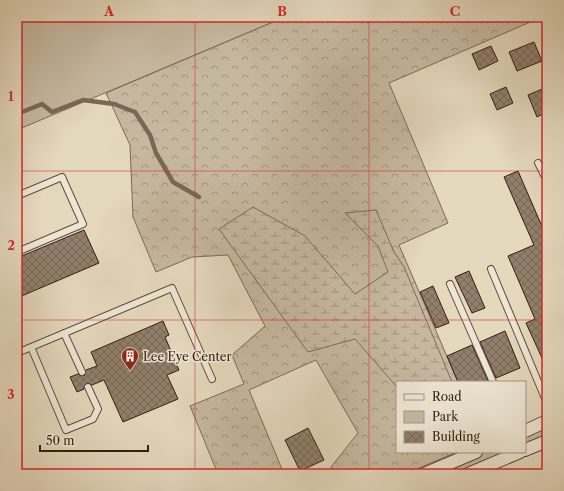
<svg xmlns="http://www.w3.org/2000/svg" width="564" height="491" viewBox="0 0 564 491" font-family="'Libre Caslon Text',serif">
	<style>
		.green { fill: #c6b8a0; stroke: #7d6b59 }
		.forest { fill: url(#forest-crowns); stroke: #7d6b59 }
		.wetland { fill: url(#wetland-marsh); stroke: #7d6b59 }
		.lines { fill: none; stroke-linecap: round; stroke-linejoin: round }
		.stream { stroke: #7a6856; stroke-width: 4.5 }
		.building { fill: url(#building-cross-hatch); stroke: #341e12 }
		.lane-casing { stroke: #604c3d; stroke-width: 8 }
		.street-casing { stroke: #604c3d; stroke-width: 14 }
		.lane { stroke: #ede6d4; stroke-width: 6 }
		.street { stroke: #ede6d4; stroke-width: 12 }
		.grid { fill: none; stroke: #d62828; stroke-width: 1; stroke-opacity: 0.55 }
		.labels { text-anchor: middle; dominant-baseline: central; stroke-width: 3; stroke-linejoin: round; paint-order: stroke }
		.poi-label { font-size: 12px; fill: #341e12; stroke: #ede6d4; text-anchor: start }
		.neatline { fill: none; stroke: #d62828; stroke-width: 1.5 }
		.grid-label { font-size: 13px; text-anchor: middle; font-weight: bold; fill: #d62828 }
	</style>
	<defs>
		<pattern id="forest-crowns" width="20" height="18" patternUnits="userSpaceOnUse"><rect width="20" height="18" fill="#c6b8a0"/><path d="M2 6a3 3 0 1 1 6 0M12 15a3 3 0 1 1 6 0" fill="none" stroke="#a29581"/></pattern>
		<pattern id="wetland-marsh" width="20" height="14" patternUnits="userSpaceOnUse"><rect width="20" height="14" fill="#c6b8a0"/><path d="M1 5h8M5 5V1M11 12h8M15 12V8" fill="none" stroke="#a29581"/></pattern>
		<pattern id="building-cross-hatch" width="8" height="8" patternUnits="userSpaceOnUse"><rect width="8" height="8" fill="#907f6b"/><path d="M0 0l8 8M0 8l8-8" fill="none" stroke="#766757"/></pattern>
	</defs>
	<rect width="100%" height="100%" fill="#e4d8bd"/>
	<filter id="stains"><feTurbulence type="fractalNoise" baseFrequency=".005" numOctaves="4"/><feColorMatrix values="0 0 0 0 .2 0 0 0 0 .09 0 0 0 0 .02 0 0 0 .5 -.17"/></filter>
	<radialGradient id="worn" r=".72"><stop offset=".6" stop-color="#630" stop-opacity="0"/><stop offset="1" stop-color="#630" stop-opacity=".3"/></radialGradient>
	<path class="green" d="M30,17H285L17,130V23Z
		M547,421V441L525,450V431Z
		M476,452H520L468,474H424Z"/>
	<path class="forest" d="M285,17H542L389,83L448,223L399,245L458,382H397V452H457L405,474H334L331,467L358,433L316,360L249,390L284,474H218L190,406L244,384L232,355L265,326L228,255L192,257L156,272L133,217L130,145L106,93Z"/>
	<path class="wetland" d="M253,207L305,236L355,294L388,272L378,246L345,213L376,210L394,252L404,267L452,382H397V387L355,339L308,352L219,229Z"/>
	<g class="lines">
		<path class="stream" d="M17,114L42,104L52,112L83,100L114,104L135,112L150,135L156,153L173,182L199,197"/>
	</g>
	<path class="building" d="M534,42L542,61L517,71L509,52Z
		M491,46L498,61L479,70L472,54Z
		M506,87L513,103L497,110L490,94Z
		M547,87V112L537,117L528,95Z
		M518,171L547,238V369L526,323L535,319L508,256L534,245L504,177Z
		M84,230L99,263L17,298V258Z
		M469,271L485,308L472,313L455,277Z
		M433,286L449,323L436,328L420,292Z
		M163,321L169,335L165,337L179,370L167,375L178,399L123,422L104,380L92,385L87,383L84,389L77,392L70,377L78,374L84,376L86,370L97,366L91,352Z
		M505,331L520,368L496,378L480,342Z
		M472,345L488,381L486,382H458L447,356Z
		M308,428L324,460L300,471L285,440Z"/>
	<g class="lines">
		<g class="lane-casing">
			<path id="lane" d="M538,163L547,181
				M17,196L62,177L83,224L17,252
				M491,269L547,403
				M450,284L493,382
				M64,333L82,372
				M31,347L66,430L93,419L98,409L88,387
				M17,353L172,288L212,379"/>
		</g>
		<g class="street-casing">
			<path id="street" d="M525,431L547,421
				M525,450L547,441
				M424,474L476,452
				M468,474L520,452"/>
		</g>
		<use href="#lane" class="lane"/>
		<use href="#street" class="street"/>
	</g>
	<path class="grid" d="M195,17V474M369,17V474M17,171H547M17,320H547"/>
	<defs>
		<g id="building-pin" transform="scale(0.9)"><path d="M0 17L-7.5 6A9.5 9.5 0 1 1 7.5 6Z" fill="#8f2418" stroke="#ede6d4"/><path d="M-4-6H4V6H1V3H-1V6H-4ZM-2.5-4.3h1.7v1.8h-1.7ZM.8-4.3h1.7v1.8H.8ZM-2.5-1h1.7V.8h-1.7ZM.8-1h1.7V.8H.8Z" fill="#fff"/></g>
	</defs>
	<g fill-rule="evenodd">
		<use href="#building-pin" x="130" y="356"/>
	</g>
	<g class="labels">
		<g class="poi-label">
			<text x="143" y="356">Lee Eye Center</text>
		</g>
	</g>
	<rect width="564" height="491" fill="none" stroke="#e4d8bd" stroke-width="44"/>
	<rect x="396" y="381" width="130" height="72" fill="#ede6d4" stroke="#a39686"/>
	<rect x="404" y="394" width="20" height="6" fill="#ede6d4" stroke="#a39686"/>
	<text x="432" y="401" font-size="12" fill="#341e12">Road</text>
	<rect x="404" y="411" width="20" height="12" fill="#c6b8a0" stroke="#a39686"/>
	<text x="432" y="421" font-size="12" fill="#341e12">Park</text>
	<rect x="404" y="431" width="20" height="12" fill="url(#building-cross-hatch)" stroke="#a39686"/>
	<text x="432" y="441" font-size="12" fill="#341e12">Building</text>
	<path d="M40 445v6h108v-6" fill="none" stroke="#341e12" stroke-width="2"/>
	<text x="46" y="445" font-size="12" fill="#341e12" stroke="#ede6d4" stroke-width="3" paint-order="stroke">50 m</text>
	<rect x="22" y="22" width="520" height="447" class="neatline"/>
	<g class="grid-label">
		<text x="109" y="16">A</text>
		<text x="282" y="16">B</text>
		<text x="455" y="16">C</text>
		<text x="11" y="101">1</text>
		<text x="11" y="250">2</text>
		<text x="11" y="399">3</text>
	</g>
	<rect width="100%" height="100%" filter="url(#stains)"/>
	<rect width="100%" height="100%" fill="url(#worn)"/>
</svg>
